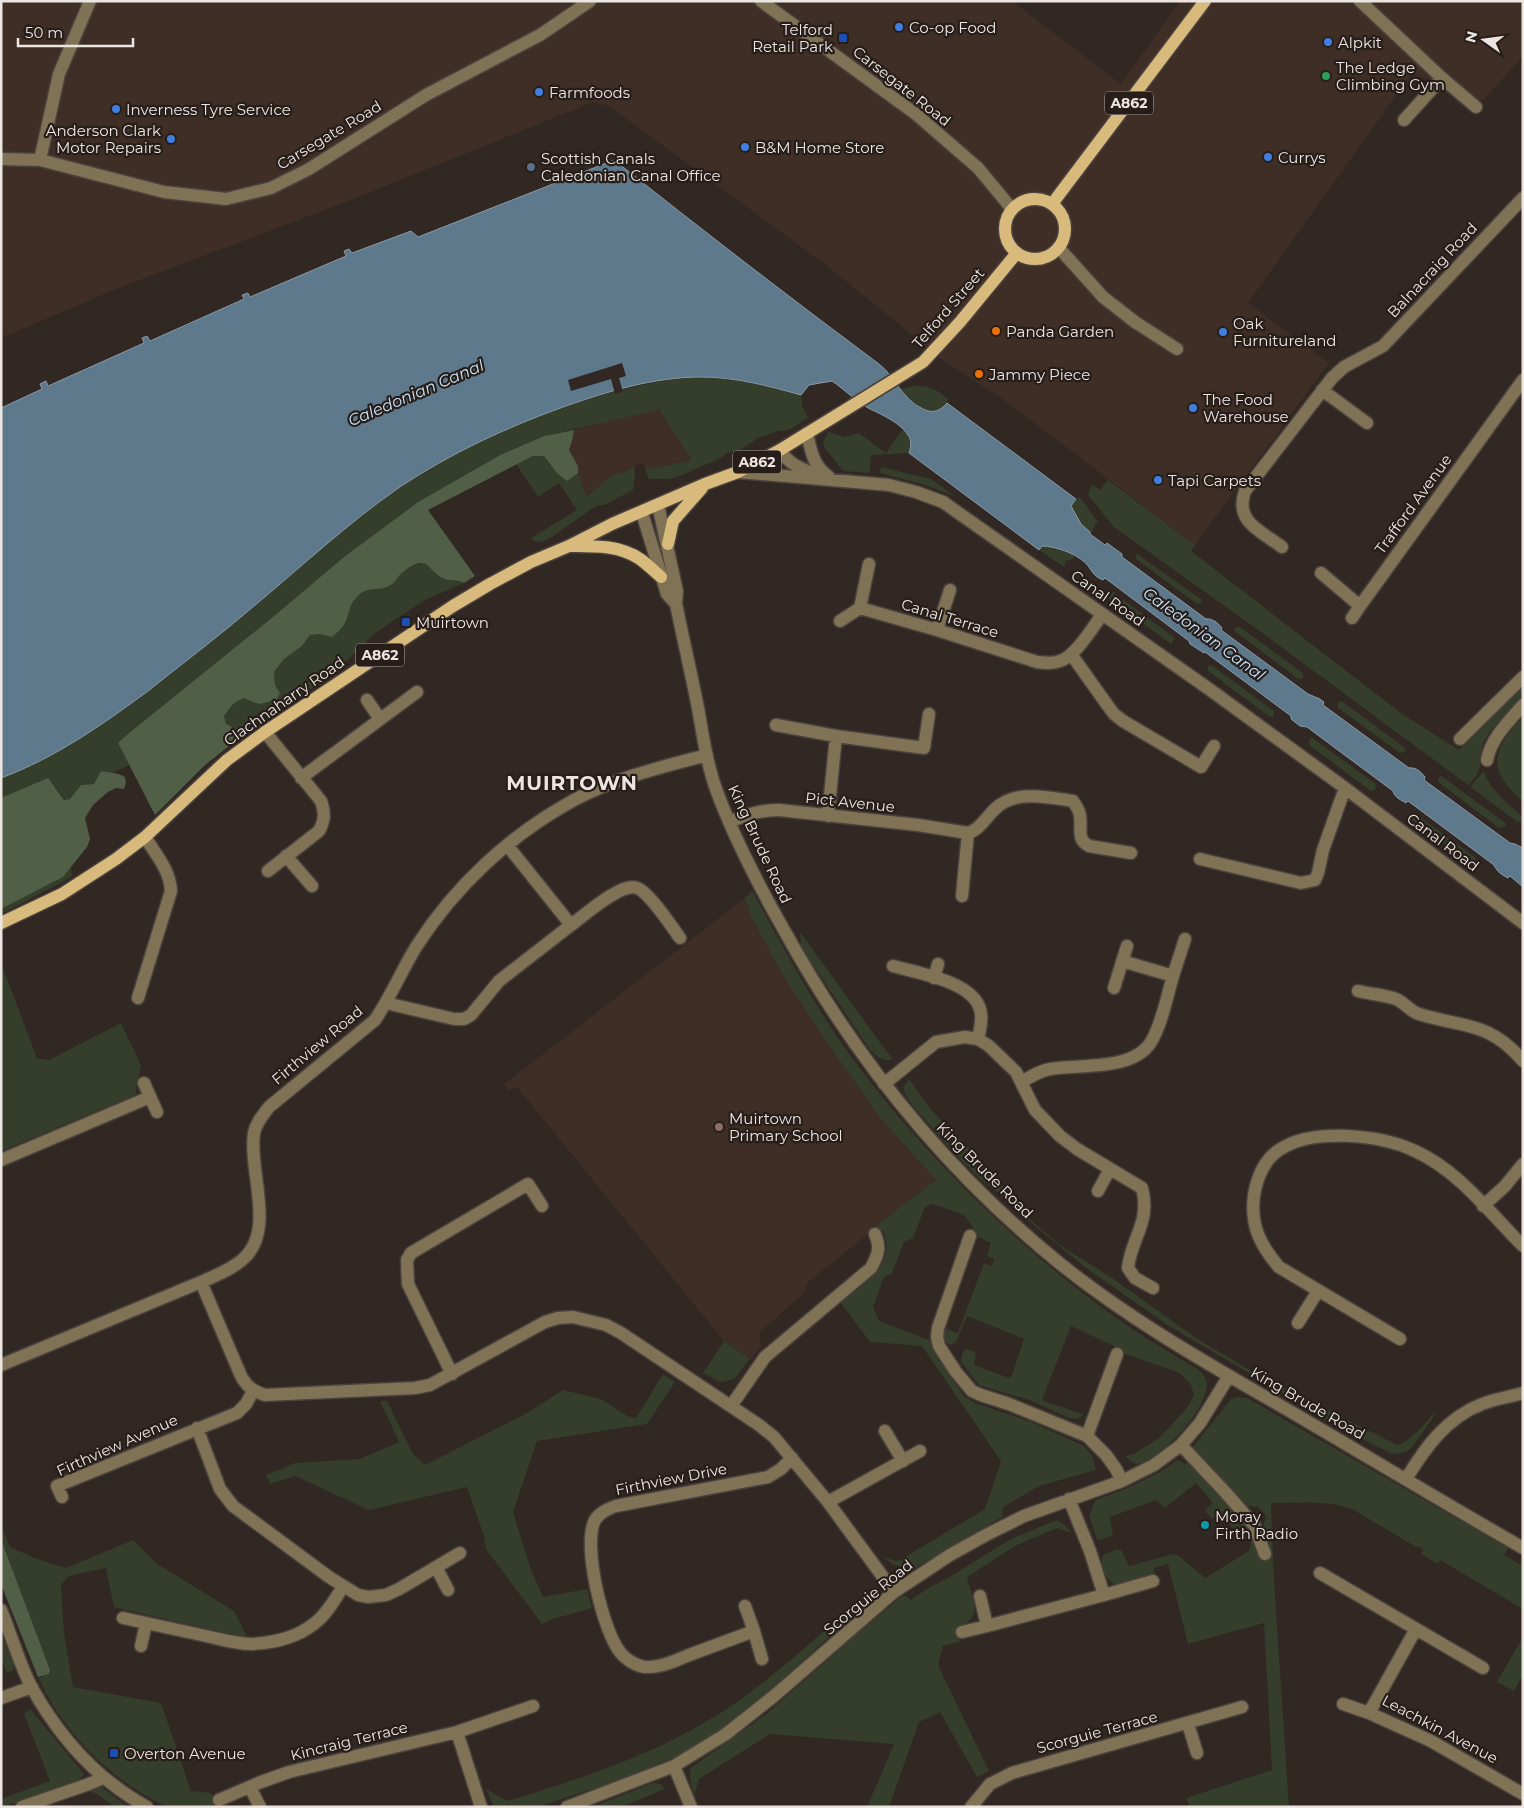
<svg xmlns="http://www.w3.org/2000/svg" width="1524" height="1808" viewBox="0 0 1524 1808" font-family="Montserrat,sans-serif">
	<style>
		.built { fill: #3e2e26 }
		.green { fill: #343e2b }
		.forest { fill: #525f47 }
		.water { fill: #5f798c; stroke: #8999a6 }
		.pier { fill: #312723 }
		.lines { fill: none; stroke-linecap: round; stroke-linejoin: round }
		.minor-casing { stroke: #4b423e; stroke-width: 15 }
		.major-casing { stroke: #4b423e; stroke-width: 15 }
		.minor { stroke: #807255; stroke-width: 12 }
		.major { stroke: #d7ba7c; stroke-width: 12 }
		.shop-dot { fill: #3f7fe0; stroke: #271e1a; stroke-width: 2 }
		.transit-dot { fill: #1a4fb4; stroke: #271e1a; stroke-width: 2 }
		.leisure-dot { fill: #2e9e5b; stroke: #271e1a; stroke-width: 2 }
		.service-dot { fill: #5c6f8a; stroke: #271e1a; stroke-width: 2 }
		.food-dot { fill: #e8710a; stroke: #271e1a; stroke-width: 2 }
		.education-dot { fill: #8d6e63; stroke: #271e1a; stroke-width: 2 }
		.culture-dot { fill: #0f9aa8; stroke: #271e1a; stroke-width: 2 }
		.labels { text-anchor: middle; dominant-baseline: central; stroke-width: 4.5; stroke-linejoin: round; paint-order: stroke }
		.shield { fill: #271e1a; stroke: #b1a9a6; stroke-width: 1 }
		.shield-label { font-size: 14px; font-weight: bold; fill: #ece5e2 }
		.poi-label { font-size: 15px; fill: #ece5e2; stroke: #271e1a; text-anchor: start }
		.street-label { font-size: 15px; fill: #ece5e2; stroke: #271e1a }
		.water-label { font-size: 16px; font-style: italic; fill: #c9e6fc; stroke: #271e1a }
		.district-label { font-size: 20px; font-weight: bold; letter-spacing: 1px; fill: #ece5e2; stroke: #271e1a }
	</style>
	<rect width="100%" height="100%" fill="#312723"/>
	<path class="built" d="M1,1H1012L1121,84L1180,1H1523V56L1483,101L1412,73L1248,303L1329,363L1195,545L1004,400L944,361L826,265L609,106L593,102L346,202L121,287L1,338Z
		M659,410L692,460L650,469L642,463L619,473L585,496L578,473V466L569,450L572,441L574,430L628,416Z
		M745,898L751,916L780,971L826,1041L880,1118L936,1180L808,1282L804,1293L760,1332L761,1347L750,1359L724,1341L517,1087L508,1091L504,1084Z"/>
	<path class="green" d="M703,377C737,379 768,386 801,395L802,406L808,418L789,430L778,431L758,438L740,450L726,453L723,457L680,476L669,479H650L648,477L644,465L650,469L692,460L659,410L544,436L500,455L418,502L344,557L274,616L129,733L118,743L129,765L112,773L101,771L94,784L81,785L70,799L65,800L54,786L1,798V778C62,755 114,716 165,677C195,654 224,631 253,608C301,567 348,523 400,488C455,450 517,421 582,401C622,389 661,378 703,377Z
		M914,386C929,385 937,390 948,399C939,424 909,404 899,389Z
		M903,429C911,437 912,443 909,453L871,455L870,473L843,471L825,448L823,442L828,432L844,437L859,433L886,453Z
		M533,456H544L550,465L567,480L578,473L586,496C596,491 602,482 611,476C619,472 627,472 634,466L635,475L633,490L604,505H600L593,508L549,539C543,541 535,545 531,538L577,510L559,483L538,497L516,464Z
		M881,467L931,479L955,496L925,485L880,473Z
		M1108,480L1195,545L1191,551L1402,714L1459,750L1523,684V695C1509,710 1493,725 1483,743C1479,752 1482,761 1479,770C1477,776 1472,781 1468,785L1250,624L1114,527L1088,495L1092,484L1100,490Z
		M1079,496L1098,522L1095,524L1093,530L1090,534V532L1081,524L1071,506Z
		M1042,545L1059,548L1075,556L1072,559L1066,561L1064,567L1039,550Z
		M1137,554L1201,599V603L1197,604L1136,559L1135,557Z
		M422,563C434,567 434,575 445,579C451,582 457,580 464,583L425,600L393,621L374,634L335,673L243,735L242,732L226,724L224,716L233,704L243,698L251,701L280,693L275,685L274,672L284,659L302,646L310,635L320,634L345,624C349,609 355,591 372,588C377,587 383,588 388,587C395,584 396,578 401,573C406,567 415,565 422,563Z
		M1110,591L1113,592L1175,638L1171,644L1108,598L1107,595Z
		M1237,627H1240L1303,673V678L1298,679L1236,632L1234,630Z
		M1210,664L1274,711V716L1270,717L1208,671L1207,668Z
		M1339,701L1343,702L1404,747L1405,752L1400,753L1338,708L1337,706Z
		M1523,717V802C1516,794 1507,787 1502,778C1488,755 1508,733 1523,717Z
		M1311,738L1314,739L1376,784L1375,790L1371,791L1309,745V740Z
		M1484,771C1489,790 1509,803 1522,817L1521,822L1516,821L1470,787Z
		M1440,776L1443,777L1504,822L1506,824L1505,827L1499,828L1438,782V780Z
		M1412,813H1415L1476,858L1475,863L1471,864L1411,819L1410,817Z
		M71,867L72,876L68,879L1,914V909L63,877Z
		M752,891C784,948 814,1006 853,1059C928,1160 1019,1249 1122,1322C1146,1339 1171,1353 1196,1368C1201,1372 1206,1376 1207,1383C1208,1409 1162,1458 1138,1464C1133,1465 1129,1459 1125,1456L1132,1455L1159,1438L1187,1408L1194,1395L1191,1385L1180,1373L1114,1350V1346L1071,1326L1042,1400L1084,1415L1077,1419L1069,1418L1029,1400L979,1385L961,1362L962,1355L965,1349L971,1350L976,1353L974,1365L1009,1378L1012,1375L1024,1339L967,1316L956,1342L951,1345L946,1343L943,1337V1331L947,1329L958,1333L984,1263L992,1266L994,1259L987,1256L991,1243L971,1234L973,1227L964,1215L933,1204L925,1207L913,1238L904,1242L892,1273L884,1277L873,1307L879,1321L931,1341L939,1360L964,1396L975,1403L1031,1422L1084,1446L1092,1455L1096,1470L1039,1486L1003,1507L1002,1517L910,1571L891,1563L883,1557L897,1561L900,1560L985,1509L1001,1461L922,1346L870,1342L840,1302C862,1286 898,1264 883,1231L873,1228L936,1180L880,1118L826,1041L780,971L751,916L745,898Z
		M800,932L882,1045L893,1060C882,1061 877,1057 870,1050L801,947Z
		M1,963L37,1058L49,1060L121,1023L141,1065L135,1095L1,1151Z
		M909,1079L931,1110L965,1144L1009,1193L1019,1210L1061,1246L1112,1278L1196,1338L1258,1375L1397,1445C1409,1444 1426,1421 1436,1412L1431,1421L1411,1448L1405,1452L1393,1454L1356,1436L1169,1326L1086,1268L1018,1212L999,1193L981,1180L956,1155L912,1105L905,1094L903,1087Z
		M724,1341L750,1359L734,1379L721,1382L703,1373Z
		M663,1374L675,1382L647,1424L537,1441L513,1512L530,1567L543,1597L587,1589L592,1608L553,1619L542,1624L486,1549L484,1536L467,1487L369,1510L295,1476L270,1484L266,1475L295,1463L360,1459L399,1442L380,1401H387L413,1454L425,1465L527,1413L563,1390L601,1399L627,1416L636,1418Z
		M1238,1397L1247,1398L1508,1548L1504,1555L1523,1566V1609L1440,1560L1438,1564L1421,1554L1423,1549L1417,1546L1416,1547L1352,1509C1327,1500 1298,1503 1271,1503L1274,1581L1289,1807H1190L1186,1798L1272,1770L1264,1623L1188,1644L1168,1564L1154,1568L1155,1574L1115,1585C1106,1580 1099,1565 1103,1555L1117,1549L1122,1551L1129,1566L1174,1554L1179,1556L1205,1578L1249,1551L1252,1539L1262,1532L1266,1516L1258,1507L1248,1506L1240,1500L1197,1455L1193,1447L1231,1399Z
		M1178,1460L1185,1464L1190,1461L1248,1525L1236,1532L1220,1513L1212,1519L1205,1510L1213,1503L1196,1483L1165,1508L1156,1500L1110,1517L1113,1535L1101,1540L1097,1539L1089,1516L1095,1501L1098,1499C1127,1489 1153,1478 1178,1460Z
		M1057,1520L1065,1525L1072,1533L1057,1528L1017,1545L967,1577C972,1598 985,1619 957,1626L960,1642L943,1646L938,1665L989,1771L977,1777L940,1712L919,1722L889,1807H867L894,1744L770,1734L699,1779L694,1795C692,1787 688,1776 691,1768L769,1712L843,1646L902,1596H906L911,1600L928,1588L948,1578L1011,1539Z
		M1,1525L10,1547L37,1559L66,1568L133,1540L156,1563L234,1611L248,1638L114,1607L106,1568L69,1576L61,1585L64,1633L73,1687L161,1703L191,1791L211,1793L217,1807H167C111,1780 64,1734 38,1677L40,1678L50,1670L1,1539Z
		M869,1590L873,1596L870,1600L767,1693L721,1729L680,1755L614,1782L537,1807H494L486,1789L508,1801C578,1779 649,1757 712,1718C768,1684 816,1637 866,1594Z
		M1,1633L14,1665L13,1671L7,1673L1,1660Z
		M1523,1637V1675L1514,1691L1497,1682Z
		M30,1709L84,1774L78,1781L22,1801L1,1807V1799L50,1781L24,1714Z
		M653,1783L661,1784L665,1789L622,1807H592Z
		M97,1787L103,1788L128,1807H115L95,1793L90,1792Z"/>
	<path class="forest" d="M574,430L572,441L569,450L578,466V473L567,481L557,473L544,456H533L428,510L475,576L464,583C457,579 452,582 445,579C427,573 430,551 403,572C397,576 396,584 387,587C373,591 367,586 356,598C349,605 349,615 345,623C343,628 336,633 332,637L320,634L310,635L302,646L284,659L274,672L275,685L280,693L276,700L259,704L243,698L233,704L224,716L226,724L242,732L243,735L205,765L155,815L118,743L129,733L274,616L344,557L418,502L500,455L544,436Z
		M101,771L119,774L125,777L126,783L124,789L116,788L108,792L93,805L85,818L90,839L87,847L63,877L1,909V798L48,778L64,800L70,799L81,785L94,784Z
		M1,1539L50,1670L49,1674L38,1677L1,1584Z"/>
	<path class="water" d="M614,160C701,229 789,297 879,364C896,377 901,399 923,409C933,414 940,411 947,403L1076,499L1071,506L1081,524L1090,532V534L1105,545L1107,543L1122,554V557L1206,619C1212,618 1218,623 1222,628L1221,630L1308,694L1320,699L1324,702L1323,705L1409,768C1416,767 1421,772 1425,777L1424,780L1510,843L1515,844L1523,848V887L1510,876L1508,878C1502,875 1497,872 1494,865L1408,801L1406,803C1401,800 1394,797 1393,791L1307,727L1300,726L1291,719V716L1205,652L1204,653L1190,644L1189,641L1105,578L1103,580C1095,577 1093,573 1089,567C1081,555 1056,546 1042,546L1039,550L909,453C911,447 912,440 908,435C902,424 881,414 870,409C858,403 844,389 832,381L809,385L801,395C769,386 735,377 701,377C655,377 609,391 566,406C507,427 451,453 400,487C348,523 301,567 253,607C219,636 183,663 148,691C102,725 55,758 1,778V408L42,389L40,384L46,381L48,386L144,343L142,338L147,336L150,341L244,299L242,295L248,293L250,297L346,256L344,251L349,249L352,253L411,231L418,237Z"/>
	<path class="pier" d="M622,363L626,376L619,378L623,392L615,394L611,379L571,391L568,380Z"/>
	<g class="lines">
		<g class="minor-casing">
			<path id="minor" d="M761,1L917,115L978,168L1012,209
				M1360,1L1442,78L1476,107
				M1404,120L1442,78
				M1,159L40,160L164,192L226,199L271,188L309,169L426,95L540,35L590,1
				M40,160L59,74L90,1
				M1059,248L1103,297L1135,322L1177,349
				M1322,390L1367,423
				M807,433C811,451 813,466 829,477
				M780,450C788,464 803,470 819,475
				M738,472L889,485L916,492L943,502L1209,689L1345,788L1523,923
				M658,505L677,591L676,604C683,638 691,673 698,708C703,736 707,765 717,792C735,840 759,886 784,930C854,1057 945,1170 1058,1262C1131,1321 1212,1366 1293,1413C1370,1458 1446,1504 1523,1548
				M642,513L667,594L676,604
				M1282,547C1261,531 1234,522 1245,491L1332,378L1344,367L1383,346L1523,198
				M869,564L860,608L937,630L1037,662C1045,663 1053,664 1060,661C1076,656 1092,628 1102,615
				M1321,573L1360,606L1523,380
				M1352,618L1360,606
				M840,621L860,608
				M937,630L950,590
				M1071,654L1108,706L1114,714L1123,721L1201,767L1214,746
				M367,700L380,719
				M776,725L836,736L924,748L929,714
				M265,732L321,801C325,813 325,820 319,831L268,871
				M1460,739L1523,677
				M1487,760C1491,738 1509,721 1523,705
				M301,778L417,692
				M828,816L836,736
				M729,822C746,815 760,810 779,810L918,825L968,833C979,830 985,819 994,810C1014,789 1048,797 1073,801C1076,806 1080,811 1080,816C1082,829 1076,839 1089,846L1131,853
				M286,856L312,886
				M1200,859L1301,883L1315,880L1318,873L1323,850L1345,788
				M962,896L968,833
				M571,925C585,915 621,882 637,888C649,892 672,927 680,938
				M893,966C917,973 972,981 980,1009C983,1018 980,1030 978,1039
				M1173,976L1185,939
				M934,978L938,964
				M1114,988L1127,946
				M1358,991C1370,994 1385,995 1396,999C1405,1003 1411,1012 1419,1014C1464,1028 1489,1021 1523,1061
				M138,998L171,891C170,870 156,855 145,837
				M386,1003L454,1019H464L471,1015L499,981L571,925L507,845
				M1022,1082C1031,1076 1040,1071 1050,1069C1080,1064 1133,1071 1151,1042C1162,1024 1167,996 1173,976L1122,961
				M144,1083L157,1112
				M884,1084L936,1042L965,1037L978,1039L989,1046L1016,1072L1035,1110L1060,1136L1077,1149L1142,1188C1151,1223 1131,1238 1128,1268L1135,1278L1153,1288
				M1,1160L150,1097
				M1098,1191L1110,1169
				M1483,1206L1505,1186L1523,1164
				M970,1236L938,1328L937,1337L939,1346L956,1372L972,1391L981,1395L1009,1404L1087,1436L1106,1455L1116,1469L1122,1481
				M201,1282L241,1376C247,1387 253,1391 265,1395L415,1388L430,1385L545,1322L558,1318L573,1317L606,1325L621,1333L759,1425L774,1437L828,1502L894,1592
				M1298,1323L1318,1291
				M1400,1339L1279,1267C1260,1245 1250,1225 1254,1195C1257,1178 1264,1160 1279,1150C1312,1127 1381,1135 1415,1151C1459,1171 1489,1212 1523,1246
				M1,1365L201,1282C215,1276 230,1270 242,1260C277,1231 248,1171 254,1133C256,1123 263,1115 269,1107L375,1020C391,996 402,970 416,947C455,886 510,835 574,800C615,778 662,767 707,755
				M452,1374L408,1284L407,1260L411,1253L528,1184L542,1206
				M731,1406L765,1357L871,1268C878,1255 881,1248 875,1234
				M197,1428L220,1489L233,1506L329,1577L358,1595L368,1597L386,1595L399,1589L460,1553
				M885,1431L903,1461
				M1087,1436L1117,1354
				M1181,1445L1226,1493L1254,1525L1265,1554
				M1406,1479C1425,1448 1446,1418 1482,1404C1495,1399 1509,1397 1523,1393
				M62,1497L57,1486L237,1413L246,1404L253,1391
				M828,1502L920,1451
				M436,1567L448,1590
				M1320,1573L1483,1668
				M1104,1595L1153,1581
				M980,1596L987,1626L1104,1595L1090,1551L1069,1499
				M745,1606L754,1631
				M1,1610C11,1634 20,1666 32,1688C60,1738 96,1779 147,1807
				M123,1618C151,1624 178,1630 206,1636C220,1639 236,1644 251,1644C273,1643 298,1637 315,1623C327,1614 335,1599 343,1587
				M1416,1629L1369,1713L1431,1741L1523,1794
				M962,1632L987,1626
				M141,1646L146,1623
				M762,1659L754,1631C732,1639 711,1647 689,1655C677,1660 663,1667 649,1667C639,1668 626,1660 620,1652C603,1631 582,1545 595,1520C600,1512 608,1509 616,1506L768,1477L781,1469L792,1458
				M1,1698L32,1687
				M1343,1704L1369,1713
				M1188,1724L1197,1753
				M457,1732L533,1706
				M674,1766L691,1807
				M250,1787L260,1807
				M219,1800L261,1782L289,1772L457,1732L481,1807
				M22,1807L89,1784L103,1778
				M567,1807L674,1766L726,1734L774,1696L894,1592L950,1555L986,1535L1024,1516L1122,1481L1154,1465L1181,1445L1200,1423L1229,1376
				M971,1807L990,1784L1012,1773L1242,1707"/>
		</g>
		<g class="major-casing">
			<path id="major" d="M1005 229a30 30 0 1 1 60 0a30 30 0 1 1-60 0Z
				M1052,204L1205,1
				M668,544L673,521L702,488
				M570,546C594,546 619,545 640,559C647,564 654,571 661,577
				M1,923L62,894L116,859L145,837L227,760L265,732L453,606L490,584L531,562L569,546L612,524L705,484L738,472L780,450L923,362L960,322L1016,254"/>
		</g>
		<use href="#minor" class="minor"/>
		<use href="#major" class="major"/>
	</g>
	<g class="shop-dot">
		<circle cx="899" cy="27" r="5"/>
		<circle cx="1328" cy="42" r="5"/>
		<circle cx="539" cy="92" r="5"/>
		<circle cx="116" cy="109" r="5"/>
		<circle cx="171" cy="139" r="5"/>
		<circle cx="745" cy="147" r="5"/>
		<circle cx="1268" cy="157" r="5"/>
		<circle cx="1223" cy="332" r="5"/>
		<circle cx="1193" cy="408" r="5"/>
		<circle cx="1158" cy="480" r="5"/>
	</g>
	<g class="transit-dot">
		<rect x="838" y="33" width="10" height="10" rx="2.5"/>
		<rect x="401" y="617" width="10" height="10" rx="2.5"/>
		<rect x="109" y="1748" width="10" height="10" rx="2.5"/>
	</g>
	<circle class="leisure-dot" cx="1326" cy="76" r="5"/>
	<circle class="service-dot" cx="531" cy="167" r="5"/>
	<g class="food-dot">
		<circle cx="996" cy="331" r="5"/>
		<circle cx="979" cy="374" r="5"/>
	</g>
	<circle class="education-dot" cx="719" cy="1127" r="5"/>
	<circle class="culture-dot" cx="1205" cy="1525" r="5"/>
	<g class="labels">
		<g class="shield">
			<rect x="1105" y="91.5" width="48" height="23" rx="4"/>
			<rect x="733" y="450.5" width="48" height="23" rx="4"/>
			<rect x="356" y="643.5" width="48" height="23" rx="4"/>
		</g>
		<g class="shield-label">
			<text x="1129" y="103">A862</text>
			<text x="757" y="462">A862</text>
			<text x="380" y="655">A862</text>
		</g>
		<g class="poi-label">
			<text x="909" y="27">Co-op Food</text>
			<text x="833" y="29" text-anchor="end">Telford<tspan x="833" dy="17">Retail Park</tspan></text>
			<text x="1338" y="42">Alpkit</text>
			<text x="1336" y="67">The Ledge<tspan x="1336" dy="17">Climbing Gym</tspan></text>
			<text x="549" y="92">Farmfoods</text>
			<text x="126" y="109">Inverness Tyre Service</text>
			<text x="161" y="130" text-anchor="end">Anderson Clark<tspan x="161" dy="17">Motor Repairs</tspan></text>
			<text x="755" y="147">B&amp;M Home Store</text>
			<text x="1278" y="157">Currys</text>
			<text x="541" y="158">Scottish Canals<tspan x="541" dy="17">Caledonian Canal Office</tspan></text>
			<text x="1233" y="323">Oak<tspan x="1233" dy="17">Furnitureland</tspan></text>
			<text x="1006" y="331">Panda Garden</text>
			<text x="989" y="374">Jammy Piece</text>
			<text x="1203" y="399">The Food<tspan x="1203" dy="17">Warehouse</tspan></text>
			<text x="1168" y="480">Tapi Carpets</text>
			<text x="416" y="622">Muirtown</text>
			<text x="729" y="1118">Muirtown<tspan x="729" dy="17">Primary School</tspan></text>
			<text x="1215" y="1516">Moray<tspan x="1215" dy="17">Firth Radio</tspan></text>
			<text x="124" y="1753">Overton Avenue</text>
		</g>
		<g class="street-label">
			<text transform="translate(902 86) rotate(38)">Carsegate Road</text>
			<text transform="translate(329 135) rotate(-31)">Carsegate Road</text>
			<text transform="translate(1432 270) rotate(-47)">Balnacraig Road</text>
			<text transform="translate(948 308) rotate(-49)">Telford Street</text>
			<text transform="translate(1413 504) rotate(-54)">Trafford Avenue</text>
			<text transform="translate(1108 598) rotate(35)">Canal Road</text>
			<text transform="translate(950 618) rotate(17)">Canal Terrace</text>
			<text transform="translate(284 701) rotate(-35)">Clachnaharry Road</text>
			<text transform="translate(850 802) rotate(6)">Pict Avenue</text>
			<text transform="translate(1443 842) rotate(37)">Canal Road</text>
			<text transform="translate(760 844) rotate(65)">King Brude Road</text>
			<text transform="translate(317 1045) rotate(-40)">Firthview Road</text>
			<text transform="translate(985 1170) rotate(45)">King Brude Road</text>
			<text transform="translate(1308 1403) rotate(30)">King Brude Road</text>
			<text transform="translate(117 1445) rotate(-24)">Firthview Avenue</text>
			<text transform="translate(671 1479) rotate(-11)">Firthview Drive</text>
			<text transform="translate(868 1597) rotate(-39)">Scorguie Road</text>
			<text transform="translate(1440 1729) rotate(28)">Leachkin Avenue</text>
			<text transform="translate(1097 1732) rotate(-15)">Scorguie Terrace</text>
			<text transform="translate(349 1741) rotate(-14)">Kincraig Terrace</text>
		</g>
		<g class="water-label">
			<text transform="translate(416 393) rotate(-23)">Caledonian Canal</text>
			<text transform="translate(1204 634) rotate(36)">Caledonian Canal</text>
		</g>
		<g class="district-label">
			<text x="572" y="783">MUIRTOWN</text>
		</g>
	</g>
	<rect width="1524" height="1808" fill="none" stroke="#ece5e2" stroke-width="5"/>
	<g transform="translate(1484 40) rotate(284)" stroke="#271e1a" stroke-width="4" paint-order="stroke">
	<path d="M0-4L9 19L0 12L-9 19Z" fill="#ece5e2"/>
	<text y="-8" font-size="14" font-weight="bold" text-anchor="middle" fill="#ece5e2">N</text>
	</g>
	<path d="M18 38v8h115v-8" fill="none" stroke="#ece5e2" stroke-width="2.5"/>
	<text x="25" y="38" font-size="15" fill="#ece5e2" stroke="#271e1a" stroke-width="4" paint-order="stroke">50 m</text>
</svg>
